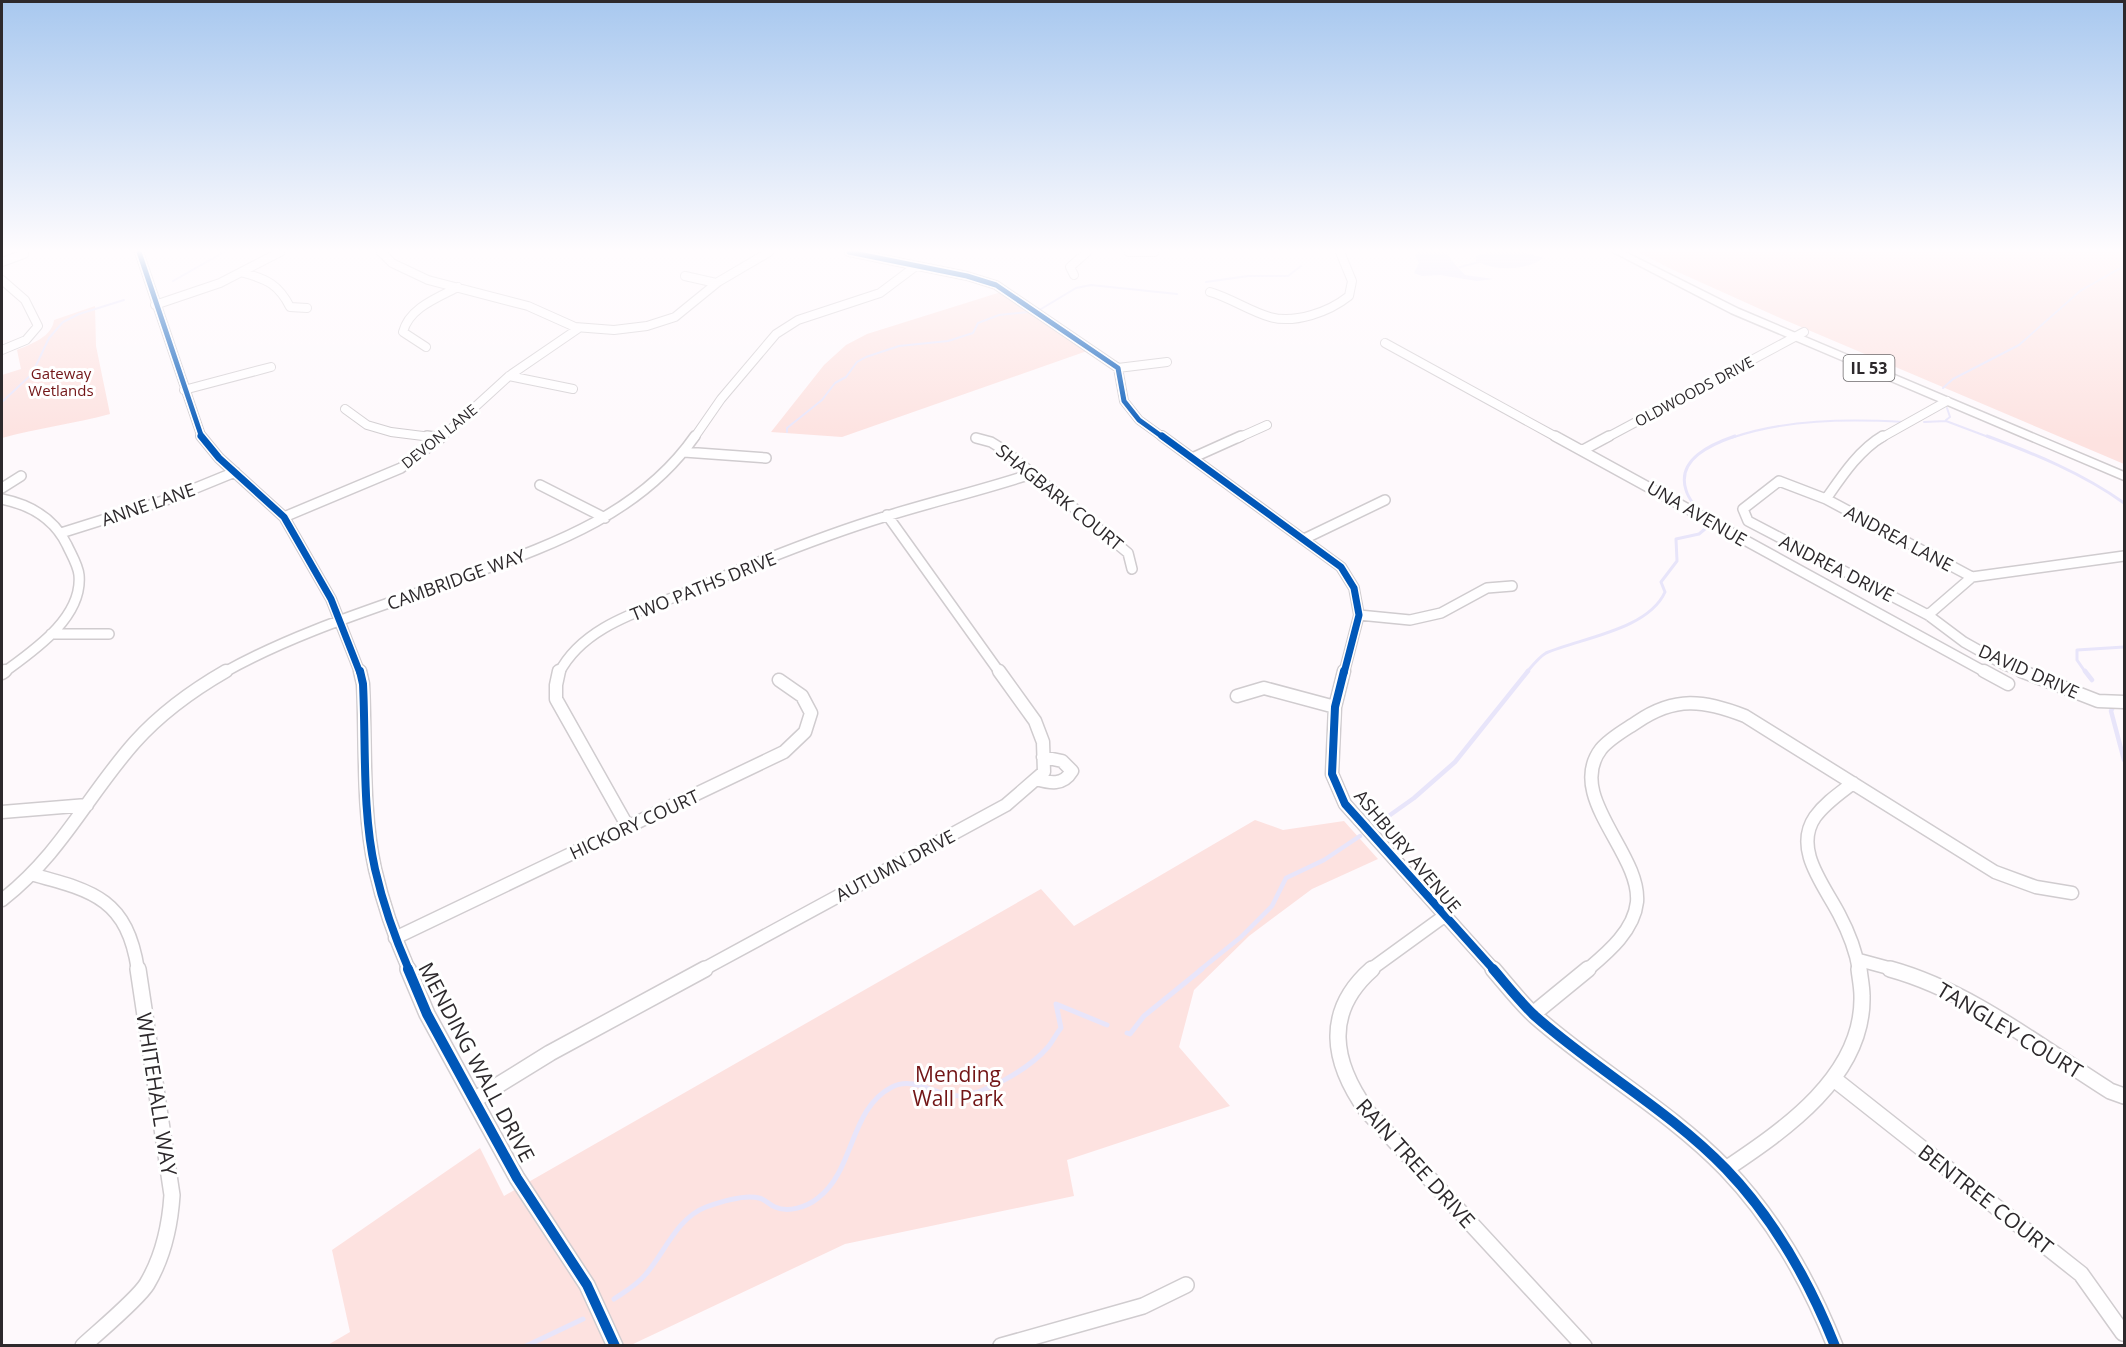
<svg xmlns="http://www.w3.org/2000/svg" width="2126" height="1347" viewBox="0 0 2126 1347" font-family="'Open Sans',sans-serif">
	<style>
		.green { fill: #fde2e0 }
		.water { fill: #e8e5fa }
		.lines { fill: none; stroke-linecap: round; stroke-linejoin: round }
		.stream-far3 { stroke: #e8e5fa; stroke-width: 2 }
		.stream-far2 { stroke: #e8e5fa; stroke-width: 3 }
		.stream-far1 { stroke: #e8e5fa; stroke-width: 4.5 }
		.stream { stroke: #e8e5fa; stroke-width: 5 }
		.minor-far3-casing { stroke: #d0cccf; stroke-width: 10 }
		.minor-far2-casing { stroke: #d0cccf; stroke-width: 12 }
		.minor-far1-casing { stroke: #d0cccf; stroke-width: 15 }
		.minor-casing { stroke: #d0cccf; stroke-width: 18 }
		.primary-casing { stroke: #d0cccf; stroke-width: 3 }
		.minor-far3 { stroke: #fffeff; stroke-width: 8 }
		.minor-far2 { stroke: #fffeff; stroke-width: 9 }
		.minor-far1 { stroke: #fffeff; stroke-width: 12 }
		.minor { stroke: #fffeff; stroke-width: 15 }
		.primary { fill: #fffeff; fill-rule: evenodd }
		.cycleway-far3-casing { stroke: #fff; stroke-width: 8 }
		.cycleway-far2-casing { stroke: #fff; stroke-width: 10 }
		.cycleway-far1-casing { stroke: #fff; stroke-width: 12 }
		.cycleway-casing { stroke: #fff; stroke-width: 14 }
		.cycleway-far3 { stroke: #0057b8; stroke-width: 5 }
		.cycleway-far2 { stroke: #0057b8; stroke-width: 7 }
		.cycleway-far1 { stroke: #0057b8; stroke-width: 8 }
		.cycleway { stroke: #0057b8; stroke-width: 10 }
		.labels { text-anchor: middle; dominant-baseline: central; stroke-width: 6; stroke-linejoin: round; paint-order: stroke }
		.far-park-label { font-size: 15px; fill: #721516; stroke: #fff }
		.far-street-label { font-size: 15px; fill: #2d292c; stroke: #fff }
		.shield { fill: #fff; stroke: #6c696b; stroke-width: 1.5 }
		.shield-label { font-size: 16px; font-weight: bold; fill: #2d292c }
		.street-label { font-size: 18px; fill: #2d292c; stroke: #fff }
		.near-street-label { font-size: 21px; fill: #2d292c; stroke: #fff }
		.near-park-label { font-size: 21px; fill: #721516; stroke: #fff }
	</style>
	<rect width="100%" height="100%" fill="#fef9fc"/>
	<path class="green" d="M1638,252H2124V464L1780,318L1669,268Z
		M1001,292L1087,351L842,437L771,432L824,365L846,345L867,334Z
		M95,306L96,346L110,414C74,424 37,428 2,438V375L21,369L17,350C31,344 52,337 54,320Z
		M1255,820L1283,830L1344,821L1378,859L1312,889L1249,936L1194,990L1179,1047L1230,1106L1067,1160L1074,1196L845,1244L631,1345L326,1346L350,1332L332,1250L480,1148L504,1196L1041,889L1074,926Z"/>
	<path class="water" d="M1418,252H1447L1451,260L1465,275L1493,279L1477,281L1440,275L1422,276L1414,273L1419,263L1415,255Z
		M1487,252H1525L1543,258C1528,271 1493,271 1476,261V256Z"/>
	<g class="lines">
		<path class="stream-far3" d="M1460,267L1483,261
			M173,281L224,252
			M1206,282L1248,276H1288L1301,266
			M1041,309L1076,288L1091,285L1177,294
			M1943,388L1953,379L2019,345L2080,291L2124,266
			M3,401L32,374L49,338L63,322L79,314L124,300
			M1946,420L1950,417L1947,408
			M1924,422L1946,421L1991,438
			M787,432V428L822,400L835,383L846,377L857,362L866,357L899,346L948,341L973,333L978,323L999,315L1029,312
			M1731,438C1785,419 1848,419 1904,422"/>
		<path class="stream-far2" d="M1987,436C2035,454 2082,473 2124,503
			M1698,511C1694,504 1688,498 1686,490C1676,459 1712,444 1735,436
			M1526,673C1532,666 1539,657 1546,653C1581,638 1648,630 1665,592L1661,582L1677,561L1676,539L1699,534L1705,529L1704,520
			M2086,673L2077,660V650L2124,647"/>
		<path class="stream-far1" d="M2085,671L2092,680
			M2113,707L2111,711L2124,760
			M1376,825L1414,798L1455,762L1528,671
			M1200,970L1241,937L1272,906L1286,878L1324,860L1360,836"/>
		<path class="stream" d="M1127,1033L1130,1034L1144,1016L1202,969
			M614,1299C626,1291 637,1285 646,1274C665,1252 677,1218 706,1207C720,1202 744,1194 759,1198C765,1199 769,1205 775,1207C788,1213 807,1207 818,1198C855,1170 849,1109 892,1087C911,1077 931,1091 949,1095C977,1101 1030,1068 1048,1047C1053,1041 1056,1034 1061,1028L1056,1004L1107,1025
			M526,1346L583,1319"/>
		<g class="minor-far3-casing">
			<path id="minor-far3" d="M139,252L202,438
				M381,252L392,263L428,280L528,306L575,327L614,330L647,326L675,317L718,282L769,252
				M849,252L967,276L996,285L1118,368L1124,401L1139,420L1164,438
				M1129,252H1154
				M2,262L24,254
				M244,273C267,279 279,285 290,307L307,308
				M1074,275L1070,267L1087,252
				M685,276L716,283
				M2,280L25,300L38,326L26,340L2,350
				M1210,292C1231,298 1249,311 1270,317C1295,324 1329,312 1349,296L1352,281L1340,252
				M155,305L220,283L280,252
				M1385,343L1558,438
				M426,347L403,332C409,308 437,298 458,287
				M1118,368L1167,362
				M509,376L573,389
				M184,390L271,367
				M345,409L367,425L391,432L439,438
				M441,438L509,376L579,328
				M694,438L721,399L776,334L798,320L880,293L916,266
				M1238,438L1267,425
				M1606,438L1804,332
				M1881,438L1947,401"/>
		</g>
		<g class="minor-far2-casing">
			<path id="minor-far2" d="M201,436L219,458L284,517L331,599L360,673
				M427,436L441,438
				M1162,436L1341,567L1354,588L1359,615L1344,673
				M1555,436L1987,673
				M976,438L991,442L1004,450L1128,553L1132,569
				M1583,450L1609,436
				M684,452L766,458
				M1192,458L1241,436
				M540,485L605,518
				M2,488L21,476
				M2,499C31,505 54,518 67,545C71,554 78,565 79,575C83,618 33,651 3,673
				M1826,499C1842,476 1859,450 1883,436
				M887,515L1000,673
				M284,517L401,468L443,436
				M61,533L169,499L235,472
				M1304,539L1385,500
				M1972,577L1826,499L1779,481L1743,509L1748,521L1928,615L1964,642L2005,665L2025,673
				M1972,577L2124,556
				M1359,615L1410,620L1441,613L1487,588L1512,586
				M1928,615L1972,577
				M51,634H109
				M223,673C301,629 390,604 474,573C557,543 642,512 695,436
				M559,673C583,626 641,611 687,592C752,564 818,537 887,516C935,501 983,490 1031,474"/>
		</g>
		<g class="minor-far1-casing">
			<path id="minor-far1" d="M360,671L363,684C366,744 362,811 375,869C383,904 395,938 409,970
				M559,671L556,685V699L628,827
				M1344,671L1335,707L1332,774L1345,804L1494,970
				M1984,671L2008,684
				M2021,671L2098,701L2124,702
				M2,673L5,671
				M1237,696L1264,688L1335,707
				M1036,779C1050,783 1063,786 1072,771L1062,761L1043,757
				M1853,783C1840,793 1825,803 1815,817C1793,849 1824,885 1839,914C1848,931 1856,951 1859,970
				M2,812L87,805
				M31,874C94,891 127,899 138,970
				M2,900C62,853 87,796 135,742C161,713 193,690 226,671
				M395,938L784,752L805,732L811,713L802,696L779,680
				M1859,960L1896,970
				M702,970L1006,805L1044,772L1043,742L1035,721L999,671
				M1370,970L1443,917
				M1587,970C1607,953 1634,931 1637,902C1641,853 1565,796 1601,749C1610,738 1625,730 1637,722C1675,696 1704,700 1745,716L1995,872L2036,887L2072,893"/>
		</g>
		<g class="minor-casing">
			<path id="minor" d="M408,969L427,1014L474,1100L517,1178L587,1285L615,1346
				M1372,969C1323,1012 1332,1062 1367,1111L1584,1346
				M1493,969C1506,984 1520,1002 1535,1016C1596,1070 1669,1110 1726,1169C1775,1220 1809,1281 1835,1346
				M1890,969C1970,991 2040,1047 2110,1091L2124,1096
				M1533,1014L1588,969
				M1834,1079L2081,1274L2123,1333
				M474,1100L550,1053L705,969
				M1726,1169C1784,1130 1864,1076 1862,996C1862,987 1860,978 1859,969
				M83,1346C98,1332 138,1299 147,1284C163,1257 170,1226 172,1195L138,969
				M1001,1346L1143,1306L1186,1285"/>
		</g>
		<g class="primary-casing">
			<path id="primary" d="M1613,252H1625L1739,309L2124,472V480L1731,313Z"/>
		</g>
		<use href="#minor-far3" class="minor-far3"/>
		<use href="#minor-far2" class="minor-far2"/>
		<use href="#minor-far1" class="minor-far1"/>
		<use href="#minor" class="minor"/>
		<use href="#primary" class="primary"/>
		<g class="cycleway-far3-casing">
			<path id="cycleway-far3" d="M139,252L202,438
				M849,252L967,276L996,285L1118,368L1124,401L1139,420L1164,438"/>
		</g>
		<g class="cycleway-far2-casing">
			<path id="cycleway-far2" d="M201,436L219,458L284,517L331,599L360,673
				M1162,436L1341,567L1354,588L1359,615L1344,673"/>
		</g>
		<g class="cycleway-far1-casing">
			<path id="cycleway-far1" d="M360,671L363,684C366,744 362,811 375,869C383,904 395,938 409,970
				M1344,671L1335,707L1332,774L1345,804L1494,970"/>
		</g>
		<g class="cycleway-casing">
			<path id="cycleway" d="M408,969L427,1014L474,1100L517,1178L587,1285L615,1346
				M1493,969C1506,984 1520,1002 1535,1016C1596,1070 1669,1110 1726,1169C1775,1220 1809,1281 1835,1346"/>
		</g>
		<use href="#cycleway-far3" class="cycleway-far3"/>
		<use href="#cycleway-far2" class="cycleway-far2"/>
		<use href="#cycleway-far1" class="cycleway-far1"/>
		<use href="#cycleway" class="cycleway"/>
	</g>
	<linearGradient id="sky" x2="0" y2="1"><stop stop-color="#a8c8ef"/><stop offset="0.57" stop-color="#fffcfe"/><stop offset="1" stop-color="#fffcfe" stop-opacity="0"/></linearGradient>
	<rect width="2126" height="440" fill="url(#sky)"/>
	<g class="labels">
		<g class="far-park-label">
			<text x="61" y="373">Gateway<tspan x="61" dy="17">Wetlands</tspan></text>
		</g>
		<g class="far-street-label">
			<text transform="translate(1694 391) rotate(-28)">OLDWOODS DRIVE</text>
			<text transform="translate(439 436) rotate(-39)">DEVON LANE</text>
		</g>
		<rect class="shield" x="1843.5" y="355" width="51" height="26" rx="4.5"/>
		<g class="shield-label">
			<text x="1869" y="368">IL 53</text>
		</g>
		<g class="street-label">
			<text transform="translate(1060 497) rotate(39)">SHAGBARK COURT</text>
			<text transform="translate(148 504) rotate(-19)">ANNE LANE</text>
			<text transform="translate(1697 513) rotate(30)">UNA AVENUE</text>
			<text transform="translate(1899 538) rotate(28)">ANDREA LANE</text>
			<text transform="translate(1837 568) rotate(27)">ANDREA DRIVE</text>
			<text transform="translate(456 579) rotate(-20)">CAMBRIDGE WAY</text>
			<text transform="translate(703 586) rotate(-22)">TWO PATHS DRIVE</text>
			<text transform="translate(2029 671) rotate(24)">DAVID DRIVE</text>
			<text transform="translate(634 824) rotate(-25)">HICKORY COURT</text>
			<text transform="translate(1408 851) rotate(50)">ASHBURY AVENUE</text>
			<text transform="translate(895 865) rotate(-28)">AUTUMN DRIVE</text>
		</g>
		<g class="near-street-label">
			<text transform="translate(2010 1030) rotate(31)">TANGLEY COURT</text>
			<text transform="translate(477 1062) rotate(62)">MENDING WALL DRIVE</text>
			<text transform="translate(157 1094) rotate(81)">WHITEHALL WAY</text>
			<text transform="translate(1416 1163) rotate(48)">RAIN TREE DRIVE</text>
			<text transform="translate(1986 1199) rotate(38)">BENTREE COURT</text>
		</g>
		<g class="near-park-label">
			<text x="958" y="1074">Mending<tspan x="958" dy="24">Wall Park</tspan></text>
		</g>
	</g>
	<rect width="2126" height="1347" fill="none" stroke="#2d292c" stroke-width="6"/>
</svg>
